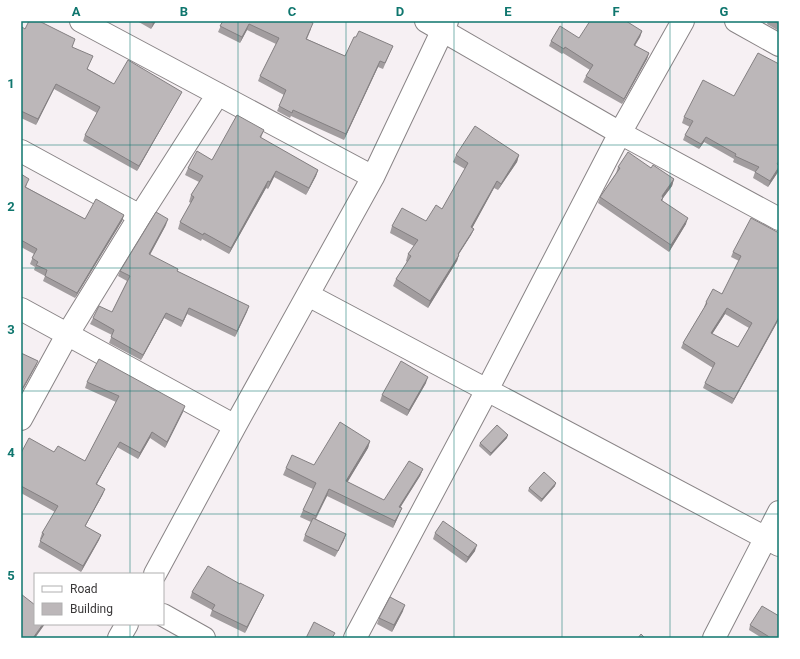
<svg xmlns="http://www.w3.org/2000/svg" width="800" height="659" viewBox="0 0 800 659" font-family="Roboto,sans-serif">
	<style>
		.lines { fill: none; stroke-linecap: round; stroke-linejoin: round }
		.minor-casing { stroke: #898486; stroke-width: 24 }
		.minor { stroke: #fff; stroke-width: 22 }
		.wall { fill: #a29d9f; fill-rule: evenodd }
		.shaded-wall { fill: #848082 }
		.building { fill: #bcb7b9; stroke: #848082; fill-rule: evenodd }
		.grid { fill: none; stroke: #0f766e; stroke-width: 1; stroke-opacity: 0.55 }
		.neatline { fill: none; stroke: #0f766e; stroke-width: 1.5 }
		.grid-label { font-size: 13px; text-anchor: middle; font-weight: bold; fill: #0f766e }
	</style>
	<rect width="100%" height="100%" fill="#f6f0f3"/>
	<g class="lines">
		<g class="minor-casing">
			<path id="minor" d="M81,21L373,177
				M426,21L620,133L779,219
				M736,21L779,45
				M21,151L140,216
				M308,295L779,545
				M21,309L235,426
				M21,419L67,335L140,216L218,94
				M155,574L235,426L373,177L447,21
				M163,615L204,638
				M119,638L127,624
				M355,638L487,390L620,133L683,21
				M714,638L779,512"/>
		</g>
		<use href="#minor" class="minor"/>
	</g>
	<path class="wall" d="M137,21H156L151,29Z
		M223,21L311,29L307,39L345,56L393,46L383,69L378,67L344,140L291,116L290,118L277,111L284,95L258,81L260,76L276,44L247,30L240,43L218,32Z
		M768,21H779V31L767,24Z
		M21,30L72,47L88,69L114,84L179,97L137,171L83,141L85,135L97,113L54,89L36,125L21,118Z
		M642,31L640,37L635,46L649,53L647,59L622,104L583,82L586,76L590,70L563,53L562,54L549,46L551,41L579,38Z
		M684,117L778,165V172L768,187L753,178L755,172L733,162L734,159L704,142L699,149L683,140L685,135L690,127L682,123Z
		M264,130L261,138L318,170L316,176L306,195L274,177L268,189L266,188L229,254L202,239L201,241L178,229L180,222L191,203L189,202L191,195L199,182L185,175L188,168L212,160Z
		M456,155H519L517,162L498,190L494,188L472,228L474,229L471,235L459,254L457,261L428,308L393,286L396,279L407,262L406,261L408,254L414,246L390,233L392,226L426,221L442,209L465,169L453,162Z
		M618,167L651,168L674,179L672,186L663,198L662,201L686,224L669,252L598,203L600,197L616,173Z
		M21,174L27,184L26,187L85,219L124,215L122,221L75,298L43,281L45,276L34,270L35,267L30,264L34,254L21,247Z
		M166,225L150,255L177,271L249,306L235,337L187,314L181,327L164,318L141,360L109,343L112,335L90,324L93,318L112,312L127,281L118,276L120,271Z
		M779,233V319L732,404L703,388L705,383L713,368L681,348L683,343L704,308V307L706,302L722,294L739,261L731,257L733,252ZM725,314L749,328L738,347L712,334Z
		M87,382L183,412L165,448L150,438L138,459L117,447L97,484L103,494L85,527L101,535L99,540L81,572L38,547L41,539H40L42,533L55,512L21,493V453L54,452L85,461L116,402L85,388Z
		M426,383L407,416L380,401L382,395Z
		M507,438L490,456L479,446L480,443Z
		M370,441L368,448L347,482L384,500L423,469L420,476L400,508H402L399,515L393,528L327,496L316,519L346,534L344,540L335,557L303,541L305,535L311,522L300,517L303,510L313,489L283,475L286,468L314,465Z
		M555,486L541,502L528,491L529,488Z
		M435,533L475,551L466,563L433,539Z
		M240,584L264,595L245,633L210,616L212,610L190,598L192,592Z
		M403,611L392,632L377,624L379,618Z
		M750,625L779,638H762L749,630Z"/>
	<path class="shaded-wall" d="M154,21H156L151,29L153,23Z
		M249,24L247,30L240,43L242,37Z
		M642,31L640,37L631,51L634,45Z
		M649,53L647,59L622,104L624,99Z
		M380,61L378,67L344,140L346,134Z
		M56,84L54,89L36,125L38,119Z
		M182,92L179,97L137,171L139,166Z
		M706,137L704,142L699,149L701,144Z
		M519,155L517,162L498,190L501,184Z
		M779,167L778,172L768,187L770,181Z
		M318,170L316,176L306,195L309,188Z
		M276,171L274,177L268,189L270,182Z
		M674,179L672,186L663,198L661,204L662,196Z
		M268,181L266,188L229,254L231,248Z
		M497,181L494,188L469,234L471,227Z
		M124,215L122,221L75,298L77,293Z
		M688,218L686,224L669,252L671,245Z
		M168,219L166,225L147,260L149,254Z
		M474,229L471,235L455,260L458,254Z
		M459,255L457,261L428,308L430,301Z
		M249,306L247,312L235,337L237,331Z
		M189,308L187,314L181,327L183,321Z
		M727,308L725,314L709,339L711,333Z
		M166,313L164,318L141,360L143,355Z
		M779,317V319L732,404L734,399Z
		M38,361L36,366L21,393V391Z
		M428,377L426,383L407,416L409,410Z
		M185,406L183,412L165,448L167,442Z
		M152,432L150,438L138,459L140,453Z
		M508,435L507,438L490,456L491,453Z
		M370,441L368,448L344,488L346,481Z
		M120,442L117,447L94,489L96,484Z
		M423,469L420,476L396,514L399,507Z
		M556,483L555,486L541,502L542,499Z
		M105,489L103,494L82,532L85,526Z
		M329,489L327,496L313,523L316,516Z
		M402,508L399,515L393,528L395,521Z
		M346,534L344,540L335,557L338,551Z
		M101,535L99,540L81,572L83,566Z
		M477,545L475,551L466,563L468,557Z
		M264,595L245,633L247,627Z
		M405,605L403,611L392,632L394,625Z
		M43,624H45L35,638H33Z"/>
	<path class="building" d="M29,21H39L75,39L72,47L93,56L87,69L114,84L128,60L182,92L139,166L85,135L100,107L56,84L38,119L21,111V30L22,27L25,29Z
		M150,21H154L153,23Z
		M223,21H309L313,23L306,39L345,56L354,37H356L359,31L393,46L385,63L380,61L346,134L293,110L292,113L279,106L286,90L260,76L279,38L249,24L242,37L220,26Z
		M590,21H626L642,31L634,45L649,53L624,99L586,76L593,65L565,47L564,49L551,41L560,26L579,38Z
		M773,21H779V24Z
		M758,53L779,64V161L777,164L779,166V167L770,181L755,172L759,167L735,156L736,154L706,137L701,144L685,135L693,121L684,117L703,80L734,96Z
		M237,115L264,130L260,137L318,170L309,188L276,171L270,182L268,181L231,248L204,233L203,235L180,222L194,197L191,195L203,176L188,168L197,151L212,160Z
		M475,126L519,155L501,184L497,181L471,227L474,229L458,254L459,255L430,301L396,279L411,256L408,254L418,240L392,226L402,208L426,221L436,205L442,209L468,163L456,155Z
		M628,152L651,168L653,165L674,179L662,196L663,198L661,200L688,218L671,245L600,197L620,168L618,167Z
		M21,174L29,179L25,187L85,219L96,199L124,215L77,293L45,276L47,270L36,265L38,262L32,258L37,249L21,240Z
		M156,212L168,219L149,254L178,269L177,271L249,306L237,331L189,308L183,321L166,313L143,355L111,337L114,330L93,318L99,306L112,312L130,276L120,271Z
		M751,218L779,233V317L734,399L705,383L715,363L683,343L707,303L706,302L713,289L722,294L741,256L733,252ZM727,308L752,323L738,347L711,333Z
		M21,353L38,361L21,391Z
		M99,359L185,406L167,442L152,432L140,453L120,442L96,484L105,489L85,526L101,535L83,566L40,541L44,534L42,533L58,506L21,486V453L29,438L54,452L58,446L85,461L119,396L87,382Z
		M401,361L428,377L409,410L382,395Z
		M340,422L370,441L346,481L384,500L409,461L423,469L399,507L402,508L395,521L329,489L316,516L303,510L316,483L286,468L292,455L314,465Z
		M497,425L508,435L491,453L480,443Z
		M544,472L556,483L542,499L529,488Z
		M313,518L346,534L338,551L305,535Z
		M443,521L477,545L468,557L435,533Z
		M208,566L240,584V583L264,595L247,627L212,610L215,605L192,592Z
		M21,594L35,605V624H43L33,638H21Z
		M390,597L405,605L394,625L379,618Z
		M762,606L779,616V638H771L750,625Z
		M314,622L335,633L332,638H306Z
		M641,634L645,638H638Z"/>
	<path class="grid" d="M130,21V574M238,21V638M346,21V638M454,21V638M562,21V638M670,21V638M21,145H779M21,268H779M21,391H779M21,514H779M130,624V638"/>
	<rect width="800" height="659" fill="none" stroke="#ffffff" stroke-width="44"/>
	<rect x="34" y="573" width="130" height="52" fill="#ffffff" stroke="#b0afb0"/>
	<rect x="42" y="586" width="20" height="6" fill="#ffffff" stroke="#b0afb0"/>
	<text x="70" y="593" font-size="12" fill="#3a3839">Road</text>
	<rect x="42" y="603" width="20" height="12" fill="#bcb7b9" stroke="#b0afb0"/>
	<text x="70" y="613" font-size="12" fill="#3a3839">Building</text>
	<rect x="22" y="22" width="756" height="615" class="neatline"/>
	<g class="grid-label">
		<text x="76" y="16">A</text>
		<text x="184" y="16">B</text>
		<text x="292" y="16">C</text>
		<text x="400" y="16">D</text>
		<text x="508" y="16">E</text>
		<text x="616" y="16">F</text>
		<text x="724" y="16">G</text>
		<text x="11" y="88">1</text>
		<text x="11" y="211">2</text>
		<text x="11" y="334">3</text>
		<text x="11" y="457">4</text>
		<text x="11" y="580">5</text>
	</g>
</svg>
